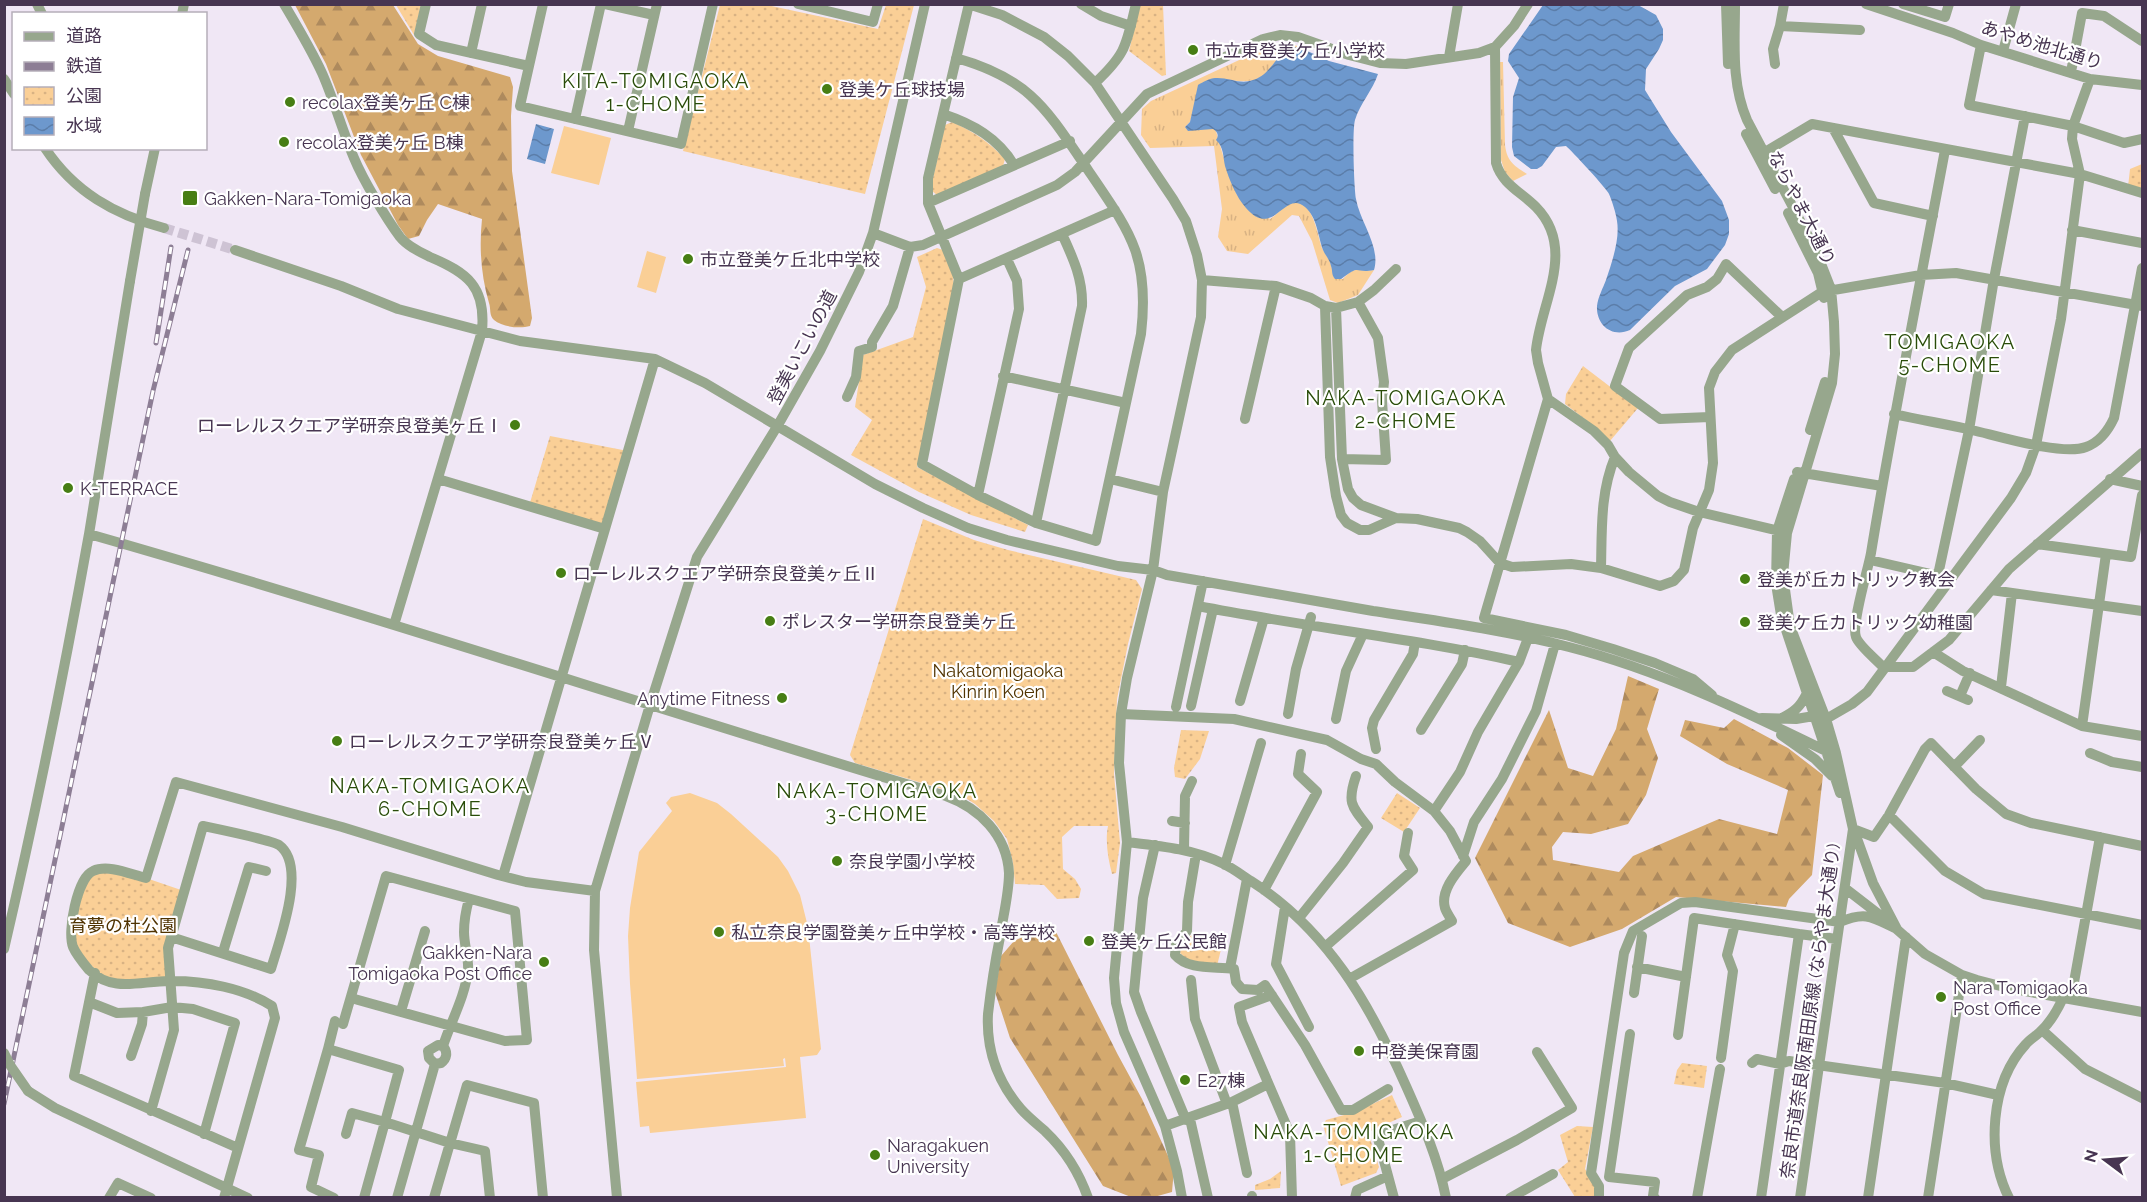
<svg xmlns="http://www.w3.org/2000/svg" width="2147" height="1202" viewBox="0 0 2147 1202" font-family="Raleway,'Noto Sans JP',sans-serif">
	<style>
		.grass { fill: url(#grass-tufts) }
		.forest { fill: url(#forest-firs) }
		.park { fill: url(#park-dots) }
		.garden { fill: #facf96 }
		.water { fill: url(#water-waves) }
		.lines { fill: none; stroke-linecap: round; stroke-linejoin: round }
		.minor-tunnel { stroke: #cec3d4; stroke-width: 10; stroke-dasharray: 10 5; stroke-linecap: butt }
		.minor { stroke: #97a78d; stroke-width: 10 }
		.rail-casing { stroke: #8d7e95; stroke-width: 5 }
		.rail { stroke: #fff; stroke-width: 3; stroke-dasharray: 9; stroke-linecap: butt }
		.minor-bridge { stroke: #97a78d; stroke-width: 10 }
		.poi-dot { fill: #477e14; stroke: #fff; stroke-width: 2 }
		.labels { text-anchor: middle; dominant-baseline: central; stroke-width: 4.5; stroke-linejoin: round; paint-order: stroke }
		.street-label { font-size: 18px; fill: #473551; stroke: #fff }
		.poi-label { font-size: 18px; fill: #473551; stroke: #fff; text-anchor: start }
		.park-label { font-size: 18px; fill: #503301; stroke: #fff }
		.neighbourhood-label { font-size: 20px; letter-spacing: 1.5px; fill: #294c09; stroke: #fff }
	</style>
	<defs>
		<pattern id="grass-tufts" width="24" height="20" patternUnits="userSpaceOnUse" patternTransform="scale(1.5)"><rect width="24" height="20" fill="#facf96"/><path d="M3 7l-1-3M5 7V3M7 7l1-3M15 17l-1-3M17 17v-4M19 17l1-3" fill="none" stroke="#d8b283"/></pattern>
		<pattern id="forest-firs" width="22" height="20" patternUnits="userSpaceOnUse" patternTransform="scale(1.5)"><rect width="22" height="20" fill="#d4a96e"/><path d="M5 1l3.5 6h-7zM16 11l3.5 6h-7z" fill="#ae8a5d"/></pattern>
		<pattern id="park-dots" width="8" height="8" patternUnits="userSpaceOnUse" patternTransform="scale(1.5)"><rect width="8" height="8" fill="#facf96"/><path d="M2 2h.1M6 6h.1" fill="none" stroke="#d8b283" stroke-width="1.8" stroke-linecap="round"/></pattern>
		<pattern id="water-waves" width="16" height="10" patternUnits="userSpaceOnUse" patternTransform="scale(1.5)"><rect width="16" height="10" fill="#6d98cd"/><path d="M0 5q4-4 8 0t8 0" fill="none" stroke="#5b7da9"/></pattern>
	</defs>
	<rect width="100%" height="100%" fill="#f0e7f5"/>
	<path class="grass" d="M1285,44L1295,45L1301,48C1270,45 1278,92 1227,79L1194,108L1190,122L1185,127L1214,129L1216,131L1226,166L1237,195L1270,219C1277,215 1282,207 1289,204C1313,194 1317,235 1322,248C1325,254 1330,260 1331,265C1333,271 1332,274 1335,279H1343C1356,264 1358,273 1374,270L1358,295L1338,303L1330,300L1312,241L1299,216L1292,215L1248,254L1227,251L1218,237L1222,209L1214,146L1150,148L1141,135L1142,109L1151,101L1265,48Z
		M1500,62H1503L1505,145C1507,161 1513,165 1527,174L1513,181L1505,172L1501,160Z"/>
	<path class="forest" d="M295,5H393L418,44L438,56L510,77L513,87L511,116L512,171L532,318L530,326C520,329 502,327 494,320C489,316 491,308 489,303C481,276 479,247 482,219L438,204L427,220L419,236L408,239L398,225L361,155L326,64Z
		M1628,676L1659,689L1647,729L1658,758L1646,795L1628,824L1591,834L1563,832L1552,847L1553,860L1619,872L1633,856L1719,819L1777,834L1788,790L1727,764L1680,736L1685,720L1724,728L1734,719L1788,748L1823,775L1812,875L1789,899L1786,907L1676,897L1622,929L1570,947L1508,923L1475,858L1549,710L1568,768L1593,776L1616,729Z
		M1052,924L1118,1055L1142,1099L1174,1169L1172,1192L1154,1197H1131L1103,1186L1010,1038L995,992L1001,956L1014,941Z"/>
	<path class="park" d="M396,5H421L414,35Z
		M720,5H767L878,29L886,5H914L865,194L683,151Z
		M1140,5H1163L1166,75L1162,76L1129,51Z
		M952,122C973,131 989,142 1005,159L1003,166L937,195L932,191V182L945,125Z
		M2142,164V191L2128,187L2130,169Z
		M937,248L943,250L953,275L954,287L917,467L1028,525L1025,532L971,515L919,492L851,455L872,420L855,407L863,355L913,337L926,287L917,257Z
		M1583,366L1638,408L1610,441L1594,426L1565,404L1566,394Z
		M550,436L628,451L605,529L529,506Z
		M923,519L974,540L1008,550L1136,580L1142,589L1128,644L1117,699L1114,774L1120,843L1116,873L1112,874C1108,859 1105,841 1108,826H1074L1062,837L1063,869L1075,879L1081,889L1079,898L1057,899L1044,885L1015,884L1013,863L1007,839L994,821L975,804L959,794L855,763L850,755Z
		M1181,730L1209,731L1200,759L1185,779L1175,777L1174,768Z
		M1397,793L1420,808L1404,832L1381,818Z
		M91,871L146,878L184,891L171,937L169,981L105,980L73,946V916Z
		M1192,935L1223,941L1217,966L1191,963L1180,953L1183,940Z
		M1682,1063L1707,1066L1704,1088L1674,1084L1677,1070Z
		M1392,1095L1402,1117L1368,1132L1379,1167L1376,1173L1341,1186L1323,1125L1326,1120L1355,1112Z
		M1577,1126L1593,1127L1585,1169L1596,1186V1197H1575L1558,1170L1568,1162L1560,1135Z
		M1281,1171L1280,1188L1255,1190V1185L1270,1179Z"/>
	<path class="garden" d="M564,126L611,138L599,185L551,173Z
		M647,251L666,257L656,293L637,287Z
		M690,793L717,803L731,814L778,857L788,871L800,895L808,927L821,1049L817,1055L800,1057L806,1118L650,1133L649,1126L640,1127L636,1082L786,1067L785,1058L783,1059L784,1066L637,1079L630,984L628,936L630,908L639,852L672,811L666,803L671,797Z"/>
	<path class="water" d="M1543,5H1638L1656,15L1663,29V40L1659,49L1646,69L1645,90L1671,132L1722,201L1729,220V234L1725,245L1707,269L1675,286L1630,330C1612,338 1596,325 1597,306C1598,297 1603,288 1606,280C1612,262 1620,239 1617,221C1616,213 1612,201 1609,194C1608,190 1571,150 1566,146L1556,147L1542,166L1537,169H1531L1514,156L1512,147L1513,97L1519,78L1508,61L1509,54Z
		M1291,47L1301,48L1329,61L1378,74C1373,90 1360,103 1355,120C1352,131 1354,186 1356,199C1360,222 1381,247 1374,270C1353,274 1362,263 1341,279H1335C1331,274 1333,272 1331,266C1330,260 1325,255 1323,250C1318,236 1317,217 1305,207C1284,189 1274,240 1246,208C1236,197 1229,179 1225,166C1223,157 1224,147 1216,140C1219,136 1218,132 1213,129L1188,131L1185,127L1190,122L1198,85C1203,82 1210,78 1215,78C1229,77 1240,85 1253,80C1271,75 1275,55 1291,47Z
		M536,124L554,129L545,164L527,159Z"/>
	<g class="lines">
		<path class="minor-tunnel" d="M164,228L235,250"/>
		<path class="minor" d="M37,4L42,14
			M284,4C297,26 311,49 322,73C334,100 342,130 354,158C363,180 386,218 400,237C407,246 420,252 430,257C468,273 486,287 482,331L394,625
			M426,4L419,34L436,45L529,66
			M543,4L520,106L681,144L713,4
			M605,4L654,15
			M798,4L873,22L878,4
			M968,4L1002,15L1044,37L1068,56L1095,83L1173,199L1186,221L1197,255L1202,280L1201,317L1163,492L1153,570L1127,678L1121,714L1119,763L1127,842L1114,978L1116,1003L1124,1032L1165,1126L1177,1171L1182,1198
			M1081,4L1101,16L1131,26
			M1726,4L1728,64
			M1735,4C1735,44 1731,83 1747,120L1816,251L1831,289L1834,322L1835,354L1832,383L1787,533L1783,575L1790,626L1826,719L1836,753L1853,829L1800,1198
			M1784,4L1780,26L1860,30
			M1866,4L1953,33L1981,45L2090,79L2142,85
			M1903,4L1945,17L1949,4
			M182,14L184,4
			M1981,45L1969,105L2073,126L2124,143L2142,139
			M1495,47L1496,163C1502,184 1521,192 1536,207C1577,249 1541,302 1536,350L1538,363L1548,399L1484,618L1566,635L1613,649L1655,663L1693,679L1712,695
			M2003,51L2016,4
			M471,53L482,4
			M1449,57L1458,4
			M956,58C1031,79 1047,110 1088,170C1130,232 1150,256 1141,334L1096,541L1036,523L978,495L922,464L959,279L928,203V178L969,4
			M1775,64L1773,49L1780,26
			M2071,72L2082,13L2104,16L2142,41
			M4,79L14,94
			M1095,83C1127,53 1126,45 1136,4
			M943,114C973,124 998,138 1014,165
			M575,119L601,4
			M1833,128L1874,203L1933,216
			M628,131L657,4
			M1746,134L1775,189
			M45,148C74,192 115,215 164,228
			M1945,150C1920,284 1893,418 1871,553C1868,570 1851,624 1856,637C1859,646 1877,660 1883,667H1913L1949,640L2009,569L2142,453
			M1760,155L1812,124L2080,174L2142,193
			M145,194L155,148
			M928,203L1070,141
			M1788,213L1818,273L1824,298
			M2072,230L2142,243
			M873,233L910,247L923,245L1057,185L1075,172L1147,94L1263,39L1280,35L1298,37L1349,55L1380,63L1406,64L1479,53L1495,47L1514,26L1528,4
			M235,250L341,286L398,309L520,341L655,359L705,383L875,484L923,508L968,528L1007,540L1118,566L1153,570L1167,575C1236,587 1304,599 1373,611C1439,621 1505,630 1569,647C1659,670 1744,711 1826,751L1836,753
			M959,279L1115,210
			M1202,280L1276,286L1311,298L1325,306L1336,308L1358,302L1374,290L1396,269
			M130,281L89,534C376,616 659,710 946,796C979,808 1007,835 1009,873C1009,894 1003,916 1000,937C995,962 991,988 988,1014C986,1050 998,1082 1021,1109C1028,1117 1037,1124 1045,1131C1065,1150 1079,1172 1088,1198
			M1325,306L1330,457L1336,496L1341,515L1347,523L1360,530H1369L1396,518L1417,519L1459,528L1467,532L1480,541L1500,563L1512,567L1571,564L1601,568L1660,586L1674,581L1684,570L1693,528L1709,490L1713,463L1709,388L1715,372L1732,350L1822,292L1921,275L1956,273L2142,306
			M1336,308L1342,459L1348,489L1353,498L1361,505L1396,518
			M1003,376L1126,403
			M847,397L856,377L859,351L872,347V342L893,306L910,247
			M1548,399L1594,431L1608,445L1615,457L1629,472L1658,496L1670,502L1699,512L1784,532
			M1894,414C1920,420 1946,424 1972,430C1998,436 2062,456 2086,447C2100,442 2108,431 2114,418L2142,268
			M1710,417L1660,419L1615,386L1629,348L1687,295L1707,287L1717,279L1726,264L1782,317
			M1245,419L1276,286
			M1810,430L1825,382
			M1342,459L1386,460L1382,401L1384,382L1378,338L1358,302
			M1797,472L1882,486
			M438,479L605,529
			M1110,479L1163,492
			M1794,479L1777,531L1776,584L1781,615L1840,793
			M2110,479L2142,486
			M978,495L1019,309L1017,281L1007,259
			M1036,523L1082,306C1083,279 1073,258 1062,234
			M2037,544L2131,557L2142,495
			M1870,560L1944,577
			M1601,568C1602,530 1600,493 1615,457
			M1938,575L1969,430L1994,279L2025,116
			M1991,590L2142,611
			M1198,606C1305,627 1413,638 1519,662
			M1933,652L1963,671L2082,726L2142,736
			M2001,687L2012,593
			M1947,691L1968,700
			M1960,696L1970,673
			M1240,701L1264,618
			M1191,706L1213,609
			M1176,707L1203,581
			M1121,714L1234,719L1327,740L1361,759L1376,764L1395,782L1434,811L1450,831L1466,861C1456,873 1440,891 1445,908C1446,912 1450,917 1452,921L1349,979
			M1288,714L1296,669L1311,617
			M1762,718L1796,719L1814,716L1826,719L1852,704L1867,692L2011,498L2026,473L2036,445L2061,319L2080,174L2072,139L2073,126L2090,79
			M1782,718C1794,712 1800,707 1806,695
			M1336,719L1346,671L1363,634
			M2082,726L2106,554
			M1421,730L1462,664L1465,650
			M1781,735L1815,759L1832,776
			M1376,749L1372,728L1374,720L1413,654L1415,642
			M2090,753L2112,762L2142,767
			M1954,767L1980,740
			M1434,811L1460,772L1478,732L1519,662L1528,638
			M1889,815L1945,871L1984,894L2142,925
			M1172,821L1185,823
			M1853,829L1874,837L1889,815L1925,749L1931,743L1976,789L2006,814L2031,823L2142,846
			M1855,833L1873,883L1897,929
			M1127,842C1161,846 1193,849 1224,864C1234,869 1243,876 1251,881C1328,930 1370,1005 1406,1086C1422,1122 1438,1158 1446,1198
			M1155,845L1143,898L1134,992L1141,1012L1186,1120
			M1184,849L1185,796L1192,781
			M1196,854L1188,902L1187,931L1176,945L1175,955C1189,971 1215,966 1234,969L1236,982L1242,989L1258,990L1265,985L1305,1045L1341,1110H1353L1388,1089
			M1463,856L1474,822L1502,779L1536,711L1555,644
			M1225,865L1261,743
			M503,876L655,359
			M1846,889L1881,916
			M1264,890L1317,792L1298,774L1301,754
			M1285,907L1276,964L1309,1027
			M1299,918L1343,863L1368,827C1351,806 1347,802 1356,776
			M1893,926L1925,954L1962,975L1977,980L2008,988L2142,1012
			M1326,946L1413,870L1404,856L1408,833
			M4,949C36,812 64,673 89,534
			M223,952L249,867L266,871
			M1637,967L1686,977
			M1230,968L1247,879
			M95,973L74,1076L238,1148
			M1191,980L1195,1019L1227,1104
			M1634,993L1642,936
			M1272,995L1239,1007L1242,1022L1290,1134L1292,1198
			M2071,999L2100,837
			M89,1002L117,1013L143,1012L172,1007L193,1009L235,1023L204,1134
			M401,1011L425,931
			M335,1021L328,1049L399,1070L385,1122L450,1143L485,1151L490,1198
			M343,1024L386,876L515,911L527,1040L505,1041L351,998
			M2042,1030L2085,1069L2142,1098
			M1630,1034L1609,1177L1655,1182L1653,1196L1655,1198
			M1678,1035L1694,918L1799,934
			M328,1049L299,1150L319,1155L311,1187L334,1198
			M131,1056L142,1024L143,1012
			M1721,1058L1733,971L1727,955L1735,924
			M1752,1063L1757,1059L1780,1064L1789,1061L1945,1083L1998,1095
			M435,1064L441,1063C447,1059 448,1052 443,1046
			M28,1091L55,1108L248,1198
			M1232,1102L1247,1173
			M151,1111L174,1030L168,948L203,826C217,829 271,840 279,845C308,866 279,941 271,969L171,937
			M1190,1119L1208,1198
			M1165,1126L1232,1102L1268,1084
			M346,1134L352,1113L385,1122L364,1198
			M1442,1179L1517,1140L1572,1108L1537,1052
			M109,1198L118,1183L151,1198
			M224,1198L275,1018L272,1006C244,988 205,981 172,981C142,980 114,994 89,970C84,964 76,954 73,947C67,932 77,878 93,871C108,864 130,874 146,878L176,782L342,827L498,875L526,882L595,891
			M397,1198L435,1064L429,1058L428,1051L438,1045L443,1046C451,1021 465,997 468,970C469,958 464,945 464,932C464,921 466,910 469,899
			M434,1198L467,1085L534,1103L543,1198
			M617,1198L594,950L595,891L650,705L697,557L778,425L820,351L859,272L873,233L925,4
			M1252,1198V1196
			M1355,1198L1357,1190L1388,1176
			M1394,1198L1377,1135L1421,1121
			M1510,1198L1553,1174
			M1599,1198V1186L1591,1173L1624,953L1633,931L1681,903L1695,902L1840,922C1866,911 1872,917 1897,929
			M1697,1198L1720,1069
			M1761,1198L1799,934L1837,939
			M1868,1198L1906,937
			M1928,1198L1962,975
			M2009,1198C1986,1152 1990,1083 2026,1044C2030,1039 2036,1036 2040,1032C2051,1022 2057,1011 2063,998"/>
		<g class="rail-casing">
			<path id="rail" d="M156,343L171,247
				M4,1104L153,391L188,250"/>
		</g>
		<use href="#rail" class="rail"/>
		<path class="minor-bridge" d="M130,281L145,194
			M4,1053L10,1065L28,1091"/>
	</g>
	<g class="poi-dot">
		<circle cx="1193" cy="50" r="6"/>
		<circle cx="827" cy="89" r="6"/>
		<circle cx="290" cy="102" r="6"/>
		<circle cx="284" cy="142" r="6"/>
		<rect x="182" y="190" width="16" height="16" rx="3"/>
		<circle cx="688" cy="259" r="6"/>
		<circle cx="515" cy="425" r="6"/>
		<circle cx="68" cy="488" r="6"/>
		<circle cx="561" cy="573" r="6"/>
		<circle cx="1745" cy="579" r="6"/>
		<circle cx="770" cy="621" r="6"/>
		<circle cx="1745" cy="622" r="6"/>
		<circle cx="782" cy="698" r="6"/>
		<circle cx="337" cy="741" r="6"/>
		<circle cx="837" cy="861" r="6"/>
		<circle cx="719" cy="932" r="6"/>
		<circle cx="1089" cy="941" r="6"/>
		<circle cx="544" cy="962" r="6"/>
		<circle cx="1941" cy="997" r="6"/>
		<circle cx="1359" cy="1051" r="6"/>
		<circle cx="1185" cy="1080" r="6"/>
		<circle cx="875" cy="1155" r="6"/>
	</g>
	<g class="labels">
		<g class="street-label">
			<text transform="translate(2042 45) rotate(17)">あやめ池北通り</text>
			<text transform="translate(1802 208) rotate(63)">ならやま大通り</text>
			<text transform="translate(802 347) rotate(-62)">登美いこいの道</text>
			<text transform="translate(1810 1011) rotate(-82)">奈良市道奈良阪南田原線 (ならやま大通り)</text>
		</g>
		<g class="poi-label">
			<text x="1205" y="50">市立東登美ケ丘小学校</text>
			<text x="839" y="89">登美ケ丘球技場</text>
			<text x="302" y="102">recolax登美ヶ丘 C棟</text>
			<text x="296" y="142">recolax登美ヶ丘 B棟</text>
			<text x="204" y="198">Gakken-Nara-Tomigaoka</text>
			<text x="700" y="259">市立登美ケ丘北中学校</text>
			<text x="503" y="425" text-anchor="end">ローレルスクエア学研奈良登美ヶ丘Ⅰ</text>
			<text x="80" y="488">K-TERRACE</text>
			<text x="573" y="573">ローレルスクエア学研奈良登美ヶ丘Ⅱ</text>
			<text x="1757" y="579">登美が丘カトリック教会</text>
			<text x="782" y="621">ポレスター学研奈良登美ヶ丘</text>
			<text x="1757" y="622">登美ケ丘カトリック幼稚園</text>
			<text x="770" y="698" text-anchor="end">Anytime Fitness</text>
			<text x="349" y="741">ローレルスクエア学研奈良登美ヶ丘Ⅴ</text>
			<text x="849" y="861">奈良学園小学校</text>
			<text x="731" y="932">私立奈良学園登美ヶ丘中学校・高等学校</text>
			<text x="1101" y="941">登美ヶ丘公民館</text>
			<text x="532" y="952" text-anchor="end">Gakken-Nara<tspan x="532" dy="21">Tomigaoka Post Office</tspan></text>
			<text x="1953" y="987">Nara Tomigaoka<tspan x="1953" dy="21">Post Office</tspan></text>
			<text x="1371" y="1051">中登美保育園</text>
			<text x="1197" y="1080">E27棟</text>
			<text x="887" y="1145">Naragakuen<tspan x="887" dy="21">University</tspan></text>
		</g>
		<g class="park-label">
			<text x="998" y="670">Nakatomigaoka<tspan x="998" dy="21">Kinrin Koen</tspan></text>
			<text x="123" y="925">育夢の杜公園</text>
		</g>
		<g class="neighbourhood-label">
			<text x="656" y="81">KITA-TOMIGAOKA<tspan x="656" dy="23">1-CHOME</tspan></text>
			<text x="1950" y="342">TOMIGAOKA<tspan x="1950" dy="23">5-CHOME</tspan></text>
			<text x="1406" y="398">NAKA-TOMIGAOKA<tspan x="1406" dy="23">2-CHOME</tspan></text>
			<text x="430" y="786">NAKA-TOMIGAOKA<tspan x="430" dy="23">6-CHOME</tspan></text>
			<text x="877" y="791">NAKA-TOMIGAOKA<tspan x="877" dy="23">3-CHOME</tspan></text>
			<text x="1354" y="1132">NAKA-TOMIGAOKA<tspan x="1354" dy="23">1-CHOME</tspan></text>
		</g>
	</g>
	<rect width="2147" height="1202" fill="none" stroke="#473551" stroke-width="12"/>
	<rect x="12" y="12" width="195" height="138" fill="#ffffff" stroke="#b5aeb9" stroke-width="1.5"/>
	<rect x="24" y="32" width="30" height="9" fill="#97a78d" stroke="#b5aeb9" stroke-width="1.5"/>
	<text x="66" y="42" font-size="18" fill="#473551">道路</text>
	<rect x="24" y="62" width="30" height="9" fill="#8d7e95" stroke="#b5aeb9" stroke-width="1.5"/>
	<text x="66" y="72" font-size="18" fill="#473551">鉄道</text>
	<rect x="24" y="87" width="30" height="18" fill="url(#park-dots)" stroke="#b5aeb9" stroke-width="1.5"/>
	<text x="66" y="102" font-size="18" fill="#473551">公園</text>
	<rect x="24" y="117" width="30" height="18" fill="url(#water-waves)" stroke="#b5aeb9" stroke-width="1.5"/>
	<text x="66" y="132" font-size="18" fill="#473551">水域</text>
	<g transform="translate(2105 1160) rotate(286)" stroke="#ffffff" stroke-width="4.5" paint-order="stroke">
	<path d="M0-4.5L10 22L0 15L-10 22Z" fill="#473551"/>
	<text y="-9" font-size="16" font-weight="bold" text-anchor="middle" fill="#473551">N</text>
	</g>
</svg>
